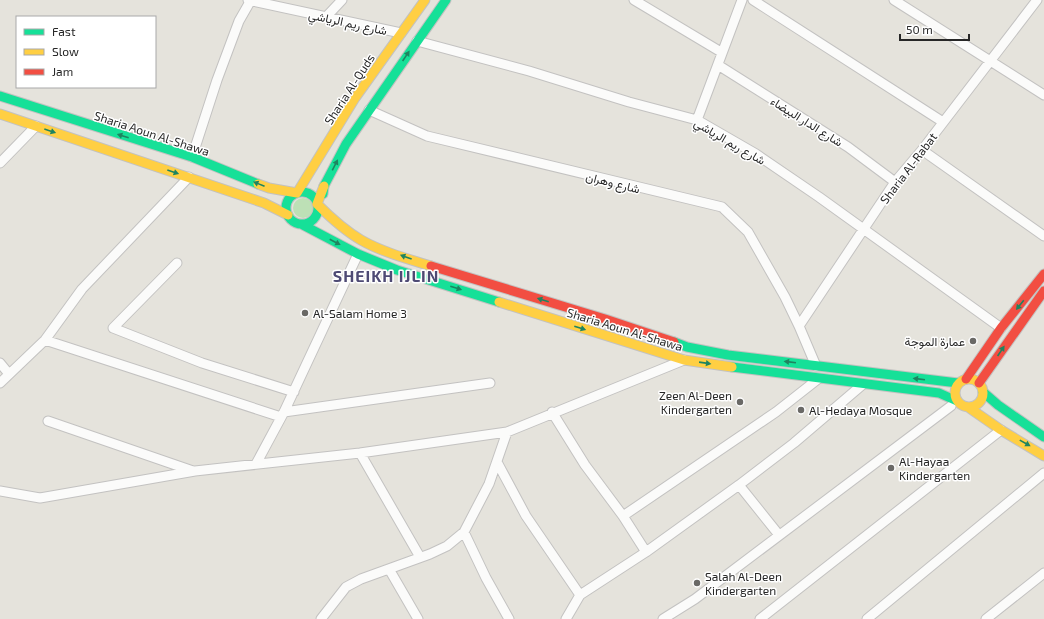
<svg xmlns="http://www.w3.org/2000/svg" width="1044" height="619" viewBox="0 0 1044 619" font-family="'Exo 2',Vazirmatn,sans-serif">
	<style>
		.green { fill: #bde0b6 }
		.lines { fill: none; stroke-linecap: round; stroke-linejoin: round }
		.street-casing { stroke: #c3c2c1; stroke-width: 11 }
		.fast-casing { stroke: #c3c2c1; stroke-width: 11 }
		.slow-casing { stroke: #c3c2c1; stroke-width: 11 }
		.jam-casing { stroke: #c3c2c1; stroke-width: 11 }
		.street { stroke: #fbfbfa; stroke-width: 9 }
		.fast { stroke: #16e098; stroke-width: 9 }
		.slow { stroke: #ffcf43; stroke-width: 9 }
		.jam { stroke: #f24e42; stroke-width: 9 }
		.oneway { fill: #1e8460 }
		.poi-dot { fill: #6a6966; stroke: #fff; stroke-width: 1.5 }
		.labels { text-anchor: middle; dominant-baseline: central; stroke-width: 3; stroke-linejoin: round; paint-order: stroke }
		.street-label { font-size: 12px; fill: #272727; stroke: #fff }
		.poi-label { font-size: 12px; fill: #272727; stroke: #fff; text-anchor: start }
		.district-label { font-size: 16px; font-weight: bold; letter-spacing: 1px; fill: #4e4a74; stroke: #fff }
	</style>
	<rect width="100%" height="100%" fill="#e5e3dc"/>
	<path class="green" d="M293 208a10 10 0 1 1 20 0a10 10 0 1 1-20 0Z"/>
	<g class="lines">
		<g class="street-casing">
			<path id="street" d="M248,0L401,33
				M634,0L721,52
				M753,0L943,122
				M894,0L1044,95
				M326,17L342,0
				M417,41L529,71L629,102L697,120L756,154L819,197L1001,328
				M718,65L848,147L895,182
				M369,110L427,136L722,207L748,232L785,297L799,326
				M697,120L742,0
				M922,150L1044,236
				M192,157L217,80L239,21L251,0
				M0,163L36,126
				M177,263L113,328L202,363L294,392
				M45,340L281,417
				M0,363L9,374
				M816,366L799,326L895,182L922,150L1037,0
				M0,383L45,340L82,289L189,177
				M284,412L490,383
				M552,412L585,465L623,516L646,552
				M48,421L193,471
				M360,453L420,557
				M497,462L526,516L580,595
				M256,464L284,412L358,254
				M739,485L779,535
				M0,491L40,498L195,471L360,453L507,432L684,360
				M623,516L776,412L818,379
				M464,532L486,578L509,619
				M389,569L418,619
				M321,619L346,587L361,579L430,554L447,546L464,532L489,484L507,432
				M566,619L580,595L646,552L739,485L794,443L862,385
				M663,619L695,599L951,406
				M760,619L1001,430
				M867,619L1044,473
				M986,619L1044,573"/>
		</g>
		<g class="fast-casing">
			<path id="fast" d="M0,96L192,157L258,184
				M286 208a16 16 0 1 1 32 0a16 16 0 1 1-32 0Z
				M323,194L324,186L346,144L446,0
				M301,224L358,254L397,270L499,302
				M674,342L687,347L728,355L958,383
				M732,367L939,393L957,401
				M983,392L998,405L1044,437"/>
		</g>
		<g class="slow-casing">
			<path id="slow" d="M0,114L264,203L288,215
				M258,184L269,188L297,193L355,98L425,0
				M324,186L317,204C330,217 344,230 361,240C382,252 408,259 431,266
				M499,302L684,360L732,367
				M955 393a14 14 0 1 1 28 0a14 14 0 1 1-28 0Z
				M968,407L1001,430L1044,456"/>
		</g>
		<g class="jam-casing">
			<path id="jam" d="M431,266L605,319L674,342
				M966,379L1001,328L1044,274
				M979,383L1044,291"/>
		</g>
		<use href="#street" class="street"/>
		<use href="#fast" class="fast"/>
		<use href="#slow" class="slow"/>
		<use href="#jam" class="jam"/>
	</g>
	<defs><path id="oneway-solid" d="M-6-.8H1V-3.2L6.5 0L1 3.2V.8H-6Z"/></defs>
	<g class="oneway">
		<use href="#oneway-solid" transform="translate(406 56) rotate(-56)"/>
		<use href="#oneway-solid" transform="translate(50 131) rotate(19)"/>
		<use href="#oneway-solid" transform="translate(123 136) rotate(-162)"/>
		<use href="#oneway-solid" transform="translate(335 165) rotate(-63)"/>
		<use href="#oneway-solid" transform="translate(173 172) rotate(19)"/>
		<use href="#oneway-solid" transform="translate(259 184) rotate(-158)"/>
		<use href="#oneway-solid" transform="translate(335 242) rotate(28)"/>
		<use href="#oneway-solid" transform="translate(406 257) rotate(-160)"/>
		<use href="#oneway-solid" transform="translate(456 288) rotate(18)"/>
		<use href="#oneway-solid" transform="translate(543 300) rotate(-163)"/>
		<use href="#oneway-solid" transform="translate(1020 305) rotate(129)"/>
		<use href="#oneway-solid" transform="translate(580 328) rotate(18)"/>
		<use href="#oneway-solid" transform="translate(1001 351) rotate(-56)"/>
		<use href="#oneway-solid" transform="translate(790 362) rotate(-173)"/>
		<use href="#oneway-solid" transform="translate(705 363) rotate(8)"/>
		<use href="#oneway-solid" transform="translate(919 379) rotate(-173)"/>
		<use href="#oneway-solid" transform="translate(1025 443) rotate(29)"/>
	</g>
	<g class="poi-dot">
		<circle cx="305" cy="313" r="4"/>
		<circle cx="973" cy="341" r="4"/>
		<circle cx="740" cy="402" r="4"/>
		<circle cx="801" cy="410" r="4"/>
		<circle cx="891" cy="468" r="4"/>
		<circle cx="697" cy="583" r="4"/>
	</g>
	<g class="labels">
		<g class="street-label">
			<text transform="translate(348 22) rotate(12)">شارع ريم الرياشي</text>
			<text transform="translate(349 89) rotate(-57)">Sharia Al-Quds</text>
			<text transform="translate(807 121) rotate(32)">شارع الدار البيضاء</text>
			<text transform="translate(152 133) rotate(18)">Sharia Aoun Al-Shawa</text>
			<text transform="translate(730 141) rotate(30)">شارع ريم الرياشي</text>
			<text transform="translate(908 168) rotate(-53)">Sharia Al-Rabat</text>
			<text transform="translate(613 182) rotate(14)">شارع وهران</text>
			<text transform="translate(625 329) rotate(17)">Sharia Aoun Al-Shawa</text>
		</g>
		<g class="poi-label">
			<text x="313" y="313">Al-Salam Home 3</text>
			<text x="965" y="341" text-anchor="end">عمارة الموجة</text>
			<text x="732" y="395" text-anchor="end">Zeen Al-Deen<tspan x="732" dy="14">Kindergarten</tspan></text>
			<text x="809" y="410">Al-Hedaya Mosque</text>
			<text x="899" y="461">Al-Hayaa<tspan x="899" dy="14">Kindergarten</tspan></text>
			<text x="705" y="576">Salah Al-Deen<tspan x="705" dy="14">Kindergarten</tspan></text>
		</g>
		<g class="district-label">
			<text x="386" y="275">SHEIKH IJLIN</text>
		</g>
	</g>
	<rect x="16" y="16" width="140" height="72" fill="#ffffff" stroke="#a9a9a9"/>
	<rect x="24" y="29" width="20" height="6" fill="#16e098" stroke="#a9a9a9"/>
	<text x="52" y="36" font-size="12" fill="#272727">Fast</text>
	<rect x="24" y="49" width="20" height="6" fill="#ffcf43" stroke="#a9a9a9"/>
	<text x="52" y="56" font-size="12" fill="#272727">Slow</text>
	<rect x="24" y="69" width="20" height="6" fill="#f24e42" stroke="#a9a9a9"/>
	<text x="52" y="76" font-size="12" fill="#272727">Jam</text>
	<path d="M900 34v6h69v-6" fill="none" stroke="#272727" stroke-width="2"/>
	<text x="906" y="34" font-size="12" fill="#272727" stroke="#ffffff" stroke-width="3" paint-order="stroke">50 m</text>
</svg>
